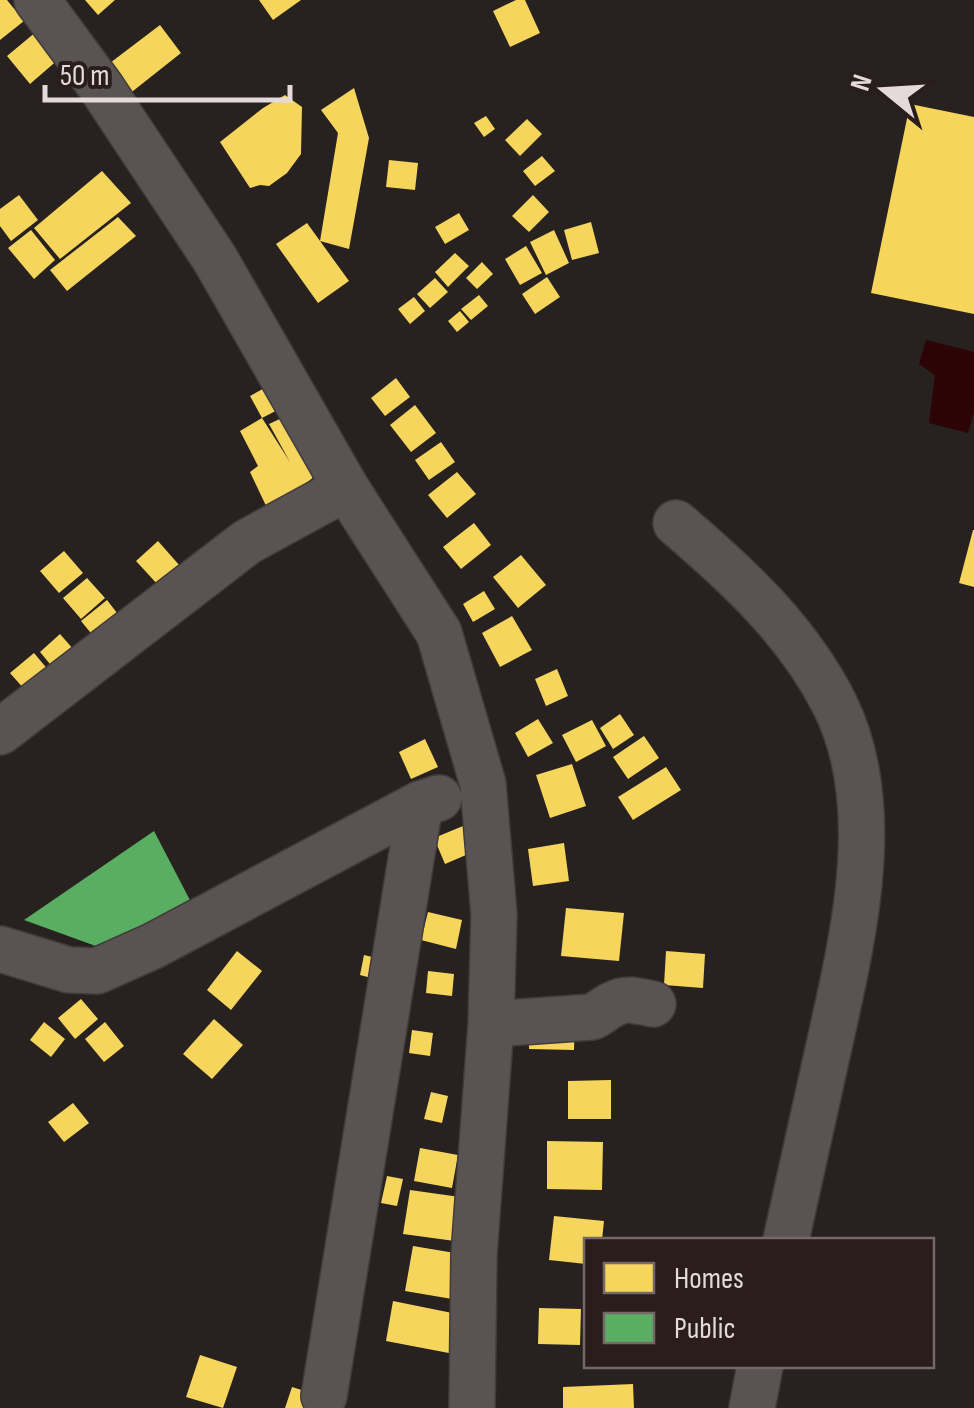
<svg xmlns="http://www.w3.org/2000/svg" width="974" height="1408" viewBox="0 0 974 1408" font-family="'Sofia Sans Condensed',sans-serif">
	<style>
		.water { fill: #2c0405 }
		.homes { fill: #f6d55c }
		.public { fill: #5aae61 }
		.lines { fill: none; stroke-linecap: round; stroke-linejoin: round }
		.minor-casing { stroke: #413c3b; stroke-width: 48 }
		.minor { stroke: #595453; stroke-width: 45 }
	</style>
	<rect width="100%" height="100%" fill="#272120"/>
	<path class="water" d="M926,340L974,352V412L968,433L929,423L935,375L919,364Z"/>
	<path class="homes" d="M0,0H7L24,21L0,40Z
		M85,0H115L98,15Z
		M259,0H301L273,20Z
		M516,0H525L540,33L510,47L493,11Z
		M160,25L181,53L128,95L106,66Z
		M37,31L60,58L30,84L7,56Z
		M354,88L369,138L349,249L320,241L338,133L321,110Z
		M285,95L302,107L301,154L287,173L269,186L260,185L250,188L220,142L263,108Z
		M910,104L974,117V314L871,293Z
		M486,116L495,129L484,137L474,123Z
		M527,119L542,134L520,156L505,140Z
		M542,156L555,171L535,186L523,171Z
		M389,160L418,163L415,190L386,187Z
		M102,171L131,203L60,259L34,228Z
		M19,195L38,220L11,241L0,226V209Z
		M533,195L549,212L529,232L512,216Z
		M459,213L469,230L445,244L435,227Z
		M118,217L136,236L67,291L50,270Z
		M591,222L599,253L572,260L564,230Z
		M307,223L349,281L318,303L276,244Z
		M31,230L55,260L34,279L8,248Z
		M554,230L569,263L546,275L530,242Z
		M526,246L542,273L520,285L505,259Z
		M455,253L469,266L448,287L435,272Z
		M482,262L493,274L477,289L466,278Z
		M547,277L560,297L535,314L522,294Z
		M435,278L448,292L430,308L417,294Z
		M479,295L488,306L471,320L461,309Z
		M414,297L425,311L410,324L398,309Z
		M460,311L469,322L457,332L448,321Z
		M396,378L410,397L385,416L371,398Z
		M279,380L291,403L262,418L250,396Z
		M415,405L436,433L411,452L390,425Z
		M284,417L322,470L304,485L268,510L250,472L258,466L240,431L262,418L290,462L269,424Z
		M441,442L455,462L429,480L415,460Z
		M457,472L476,494L447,518L428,495Z
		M474,523L491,545L461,569L443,547Z
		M973,530H974V587L959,583Z
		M158,541L180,566L159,586L136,561Z
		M64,551L83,573L59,593L40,571Z
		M521,555L546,585L518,608L493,577Z
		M87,578L105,598L81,619L63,598Z
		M484,591L495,609L473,622L463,604Z
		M107,600L124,622L99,643L81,621Z
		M512,616L532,650L500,667L482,633Z
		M60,634L81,658L60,676L40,652Z
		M34,653L55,678L32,698L10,673Z
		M557,669L568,696L546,706L535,679Z
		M620,714L634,735L613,749L600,728Z
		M538,719L553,743L528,757L515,733Z
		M592,720L606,746L576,762L562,735Z
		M644,736L659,758L628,779L613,757Z
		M425,739L438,767L411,779L399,752Z
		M572,764L586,806L550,818L536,775Z
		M666,767L681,790L633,820L618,797Z
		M463,826L473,852L445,864L434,838Z
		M564,843L569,881L533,886L528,849Z
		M566,908L624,913L619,961L561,956Z
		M428,912L462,920L456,949L421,940Z
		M237,951L262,971L231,1010L207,990Z
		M666,951L705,954L703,988L664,985Z
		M364,955L384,960L379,980L360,975Z
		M428,971L454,974L452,996L426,993Z
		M81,999L98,1019L75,1039L58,1018Z
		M529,1012L575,1013L574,1050L529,1049Z
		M214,1019L243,1045L212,1079L183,1054Z
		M44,1022L65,1039L51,1057L30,1040Z
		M105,1022L124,1046L104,1062L85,1039Z
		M412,1030L433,1033L430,1056L409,1053Z
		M611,1080V1119H568V1081Z
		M431,1092L448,1096L442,1123L424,1119Z
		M73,1103L89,1123L64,1142L48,1122Z
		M547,1141L603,1142L602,1190L547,1189Z
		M420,1148L458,1155L452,1188L414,1181Z
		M387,1176L403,1179L397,1206L381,1203Z
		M410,1190L467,1198L462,1242L403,1234Z
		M554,1216L604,1221L602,1240H586V1264L549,1260Z
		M413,1246L467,1255L458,1300L405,1291Z
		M393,1301L462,1315L454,1354L386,1341Z
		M539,1308L581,1309L580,1345L538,1344Z
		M200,1355L237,1367L223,1408L186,1397Z
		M633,1384L634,1408H563V1387Z
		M292,1387L324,1397L321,1408H285Z"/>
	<path class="public" d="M154,831L193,906L115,953L24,920Z"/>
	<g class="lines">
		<g class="minor-casing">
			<path id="minor" d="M37,0L101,87L215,259L346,488L439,633L483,784L494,914L491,1024L474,1255L472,1408
				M676,523C738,576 798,631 835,705C887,810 851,946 827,1055C813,1117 799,1179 786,1240
				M0,732L247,542L346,488
				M0,949L69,970L97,971L153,946L420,804L439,798
				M491,1024L592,1017C601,1013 607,1006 616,1003C626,997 642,1002 653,1004
				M324,1396L420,804
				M752,1408L760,1366"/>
		</g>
		<use href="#minor" class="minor"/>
	</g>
	<rect x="584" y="1238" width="350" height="130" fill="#2a1e1d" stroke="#746968" stroke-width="2.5"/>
	<rect x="604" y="1263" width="50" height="30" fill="#f6d55c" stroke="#746968" stroke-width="2.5"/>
	<text x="674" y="1288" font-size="30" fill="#e3dad9">Homes</text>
	<rect x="604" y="1313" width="50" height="30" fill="#5aae61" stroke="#746968" stroke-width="2.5"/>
	<text x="674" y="1338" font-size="30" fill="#e3dad9">Public</text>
	<g transform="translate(884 90) rotate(288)" stroke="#2a1e1d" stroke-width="8" paint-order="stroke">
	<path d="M0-8L18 38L0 25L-18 38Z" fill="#e3dad9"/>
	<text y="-15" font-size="28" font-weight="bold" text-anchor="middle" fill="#e3dad9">N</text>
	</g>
	<path d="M45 85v15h245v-15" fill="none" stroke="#e3dad9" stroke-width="5"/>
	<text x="60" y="85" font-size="30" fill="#e3dad9" stroke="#2a1e1d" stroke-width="8" paint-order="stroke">50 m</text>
</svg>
